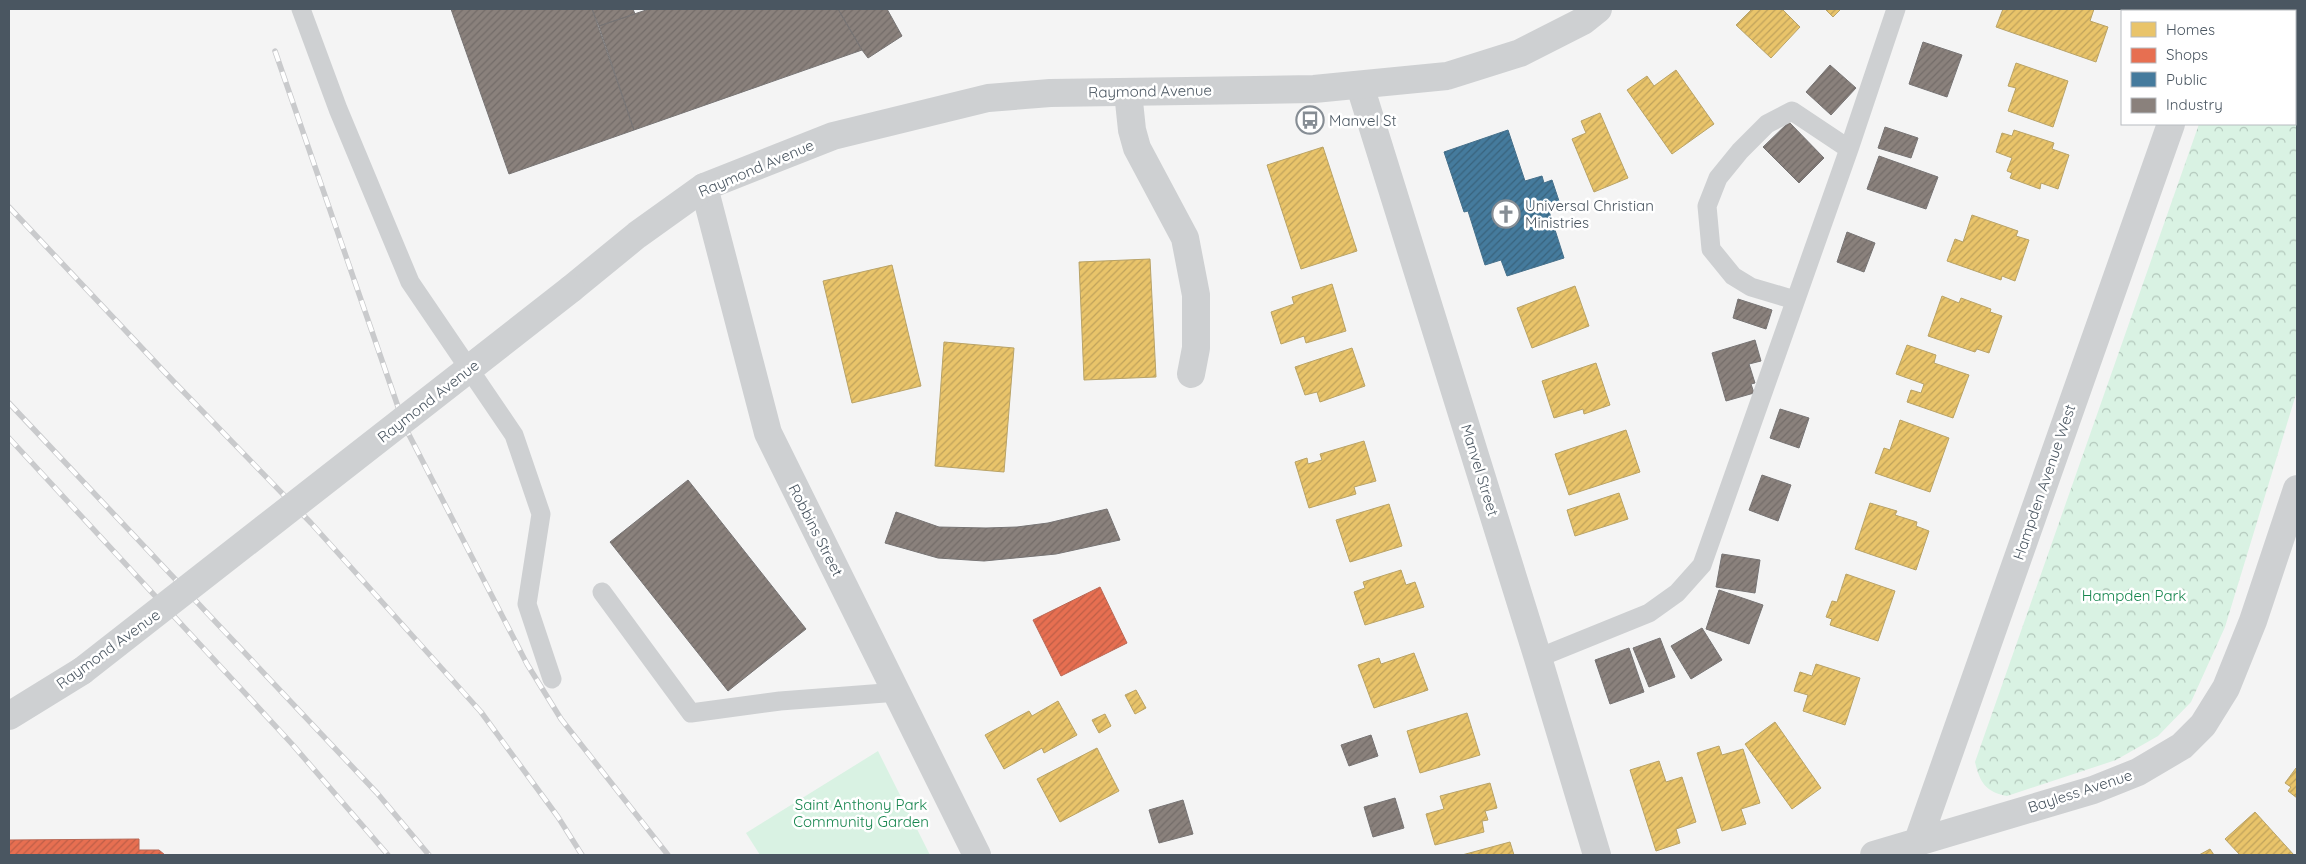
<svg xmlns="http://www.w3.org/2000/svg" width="2306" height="864" viewBox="0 0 2306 864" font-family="Quicksand,sans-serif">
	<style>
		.forest { fill: url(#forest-crowns) }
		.garden { fill: #d9f2e3 }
		.homes { fill: url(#homes-hatch); stroke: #b9a367 }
		.shops { fill: url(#shops-hatch); stroke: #b86856 }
		.public { fill: url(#public-hatch); stroke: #46708b }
		.industry { fill: url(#industry-hatch); stroke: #777474 }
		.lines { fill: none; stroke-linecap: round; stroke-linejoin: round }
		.service { stroke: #ced0d2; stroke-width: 19 }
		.minor { stroke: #ced0d2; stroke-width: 28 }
		.tertiary { stroke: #ced0d2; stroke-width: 28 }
		.rail-casing { stroke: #c9cacc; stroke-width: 5.5 }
		.rail { stroke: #fff; stroke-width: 4; stroke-dasharray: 11; stroke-linecap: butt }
		.tertiary-bridge { stroke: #ced0d2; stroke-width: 28 }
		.labels { text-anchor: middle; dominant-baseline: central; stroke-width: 5; stroke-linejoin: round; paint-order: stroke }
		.street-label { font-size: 15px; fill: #4a5661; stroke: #fff }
		.poi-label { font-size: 15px; fill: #4a5661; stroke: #fff; text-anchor: start }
		.park-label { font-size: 15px; fill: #17864f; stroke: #fff }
	</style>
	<defs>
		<pattern id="forest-crowns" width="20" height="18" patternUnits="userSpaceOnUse" patternTransform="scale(1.25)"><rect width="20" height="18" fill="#d9f2e3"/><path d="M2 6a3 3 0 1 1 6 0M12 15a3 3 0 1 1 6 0" fill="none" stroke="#b2c7bb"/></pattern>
		<pattern id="homes-hatch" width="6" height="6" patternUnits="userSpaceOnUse" patternTransform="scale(1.25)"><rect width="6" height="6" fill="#e9c46a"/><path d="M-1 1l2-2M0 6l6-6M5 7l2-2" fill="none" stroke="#bfa25b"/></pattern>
		<pattern id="shops-hatch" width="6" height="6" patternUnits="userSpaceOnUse" patternTransform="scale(1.25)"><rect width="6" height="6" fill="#e76f51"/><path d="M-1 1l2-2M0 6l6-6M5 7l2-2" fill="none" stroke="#bd5e47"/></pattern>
		<pattern id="public-hatch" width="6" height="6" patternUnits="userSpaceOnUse" patternTransform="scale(1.25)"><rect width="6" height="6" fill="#457b9d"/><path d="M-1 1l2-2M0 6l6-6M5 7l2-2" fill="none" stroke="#39637d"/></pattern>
		<pattern id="industry-hatch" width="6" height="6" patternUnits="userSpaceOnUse" patternTransform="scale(1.25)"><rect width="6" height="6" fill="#8a817c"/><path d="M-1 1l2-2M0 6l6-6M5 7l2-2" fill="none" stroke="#736c69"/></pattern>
	</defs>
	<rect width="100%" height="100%" fill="#f4f4f4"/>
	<path class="forest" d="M2234,9H2297V391L2225,627L2191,702L2158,736L2116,760L2007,796C1986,792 1980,783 1975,762L2199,124H2295V11H2233Z"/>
	<path class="garden" d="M878,751L930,855H760L746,833Z"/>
	<path class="homes" d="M1752,9H1782L1800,27L1771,58L1736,25Z
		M1825,9H1841L1833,17Z
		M2003,9H2094L2090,21L2108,27L2096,62L1996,27Z
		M2016,63L2068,81L2053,127L2008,111L2016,88L2008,86Z
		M1676,70L1714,124L1672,154L1627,90L1647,76L1654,86Z
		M1600,113L1628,178L1594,192L1572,139L1586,133L1581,121Z
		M2014,130L2054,143L2052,149L2069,155L2058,189L2041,183L2040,189L2010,178L2012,173L2007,171L2012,158L1996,152L2002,133L2012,136Z
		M1323,147L1357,251L1301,269L1267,165Z
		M1972,215L2018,231L2016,236L2029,240L2015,281L2002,276L2001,280L1947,261L1955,239L1963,242Z
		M1150,259L1156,377L1084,380L1079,262Z
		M892,265L921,386L852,403L823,281Z
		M1332,284L1346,331L1306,343L1304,336L1281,344L1271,312L1294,304L1292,297Z
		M1575,286L1589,326L1532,348L1517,308Z
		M1942,296L1959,303L1961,298L1991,309L1990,312L2002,316L1989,353L1977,349L1975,352L1928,336Z
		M944,342L1014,348L1004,472L935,466Z
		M1907,345L1936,355L1934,363L1969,375L1953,418L1907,402L1911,390L1921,393L1924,384L1896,374Z
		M1352,348L1365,386L1320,402L1317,392L1305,395L1295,367Z
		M1596,363L1610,405L1584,414L1583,409L1554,418L1542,381Z
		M1900,420L1949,438L1930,492L1875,473L1884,448L1890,450Z
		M1626,430L1640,472L1569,495L1555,454Z
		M1364,441L1376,481L1354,487L1356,494L1309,508L1295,462L1307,458L1308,464L1322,460L1320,454Z
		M1619,493L1628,519L1575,536L1567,510Z
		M1870,503L1897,511L1895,515L1917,522L1916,526L1929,531L1916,570L1855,549Z
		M1389,504L1402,546L1350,562L1336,520Z
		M1401,570L1406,585L1415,582L1424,607L1365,625L1354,592L1365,588L1363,582Z
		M1846,574L1895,591L1878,641L1830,625L1832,619L1826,617L1832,601L1837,602Z
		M1414,653L1428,690L1374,708L1358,665L1379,658L1381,664Z
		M1816,664L1860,678L1845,725L1803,711L1808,695L1794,691L1800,672L1812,676Z
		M1136,690L1146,708L1135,714L1125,695Z
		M1058,701L1077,735L1044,753L1042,748L1004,769L985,735L1029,711L1032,716Z
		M1467,713L1480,755L1420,773L1407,731Z
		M1105,714L1111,726L1099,733L1092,720Z
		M1775,722L1821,788L1792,809L1745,744Z
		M1719,746L1722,755L1743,749L1760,803L1741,809L1746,824L1722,831L1697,753Z
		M1097,748L1119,791L1060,822L1037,779Z
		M1659,761L1666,782L1682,777L1696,822L1676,829L1680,843L1656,851L1630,770Z
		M2296,768L2297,769V798L2288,791L2291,787L2285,783Z
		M1490,783L1497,808L1485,811L1488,820L1482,821L1484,832L1435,845L1426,814L1444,809L1440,796Z
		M2255,812L2294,855H2240L2225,839Z
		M1510,842L1514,855H1462Z
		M2210,849L2214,855H2199Z"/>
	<path class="shops" d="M1100,587L1127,643L1061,676L1033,620Z
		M139,839V850H159L165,855H9V840Z"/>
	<path class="public" d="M1508,130L1525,181L1542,176L1544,183L1552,180L1560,204L1548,208L1564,258L1507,276L1501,260L1485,265L1468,211L1464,212L1444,152Z"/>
	<path class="industry" d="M451,9H592L634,130L509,174Z
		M592,9H633L635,14L599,26Z
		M649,9H838L862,50L634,130L599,26Z
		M838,9H887L902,36L868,58L862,50Z
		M1923,42L1962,55L1947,97L1909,84Z
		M1830,65L1856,88L1831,115L1806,92Z
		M1789,122L1824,158L1799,183L1763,147Z
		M1885,127L1918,138L1911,158L1878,148Z
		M1879,156L1938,177L1926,209L1867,189Z
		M1847,232L1875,243L1864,272L1837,262Z
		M1738,299L1772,310L1766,329L1733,318Z
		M1755,340L1761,361L1749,364L1755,383L1751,384L1754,393L1726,401L1712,353Z
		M1780,409L1809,418L1799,448L1770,438Z
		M1762,475L1791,485L1778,521L1749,510Z
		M688,480L806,629L728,691L610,542Z
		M1107,509L1120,540L1056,554L984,561L938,558L885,543L896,512L939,527L986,528L1017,527L1048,523Z
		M1722,554L1760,560L1755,593L1716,587Z
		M1719,590L1763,605L1749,644L1706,629Z
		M1702,628L1722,660L1691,679L1671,646Z
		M1660,638L1675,677L1649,687L1633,648Z
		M1629,648L1644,692L1610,704L1595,660Z
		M1371,735L1378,756L1349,766L1341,745Z
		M1395,798L1404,828L1373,837L1364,807Z
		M1183,800L1193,834L1159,843L1149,810Z"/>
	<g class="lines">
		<path class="service" d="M301,9L338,109L410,282L514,435L541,514L527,604L552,679
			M1795,300L1751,287L1733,276L1711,249L1707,206L1718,178L1740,151L1767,124L1792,111L1849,149
			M602,592L691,713L780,701L898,692
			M1538,658L1649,613L1677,593L1702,565L1849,149L1896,9"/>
		<path class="minor" d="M2206,11V9
			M1360,86L1538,658L1597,855
			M1128,92L1132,130L1137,148L1185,238L1196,295V348L1191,374
			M704,187L768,433L977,855
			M1918,841L2171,124
			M1874,855L2093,790L2138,772L2182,746L2203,725L2226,688L2253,621L2297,489"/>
		<path class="tertiary" d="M571,289L637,235L704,187L833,136L988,98L1050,93L1314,89L1447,76L1520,53L1583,21L1598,9
			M9,716L82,671"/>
		<g class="rail-casing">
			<path id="rail" d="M275,51L405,427L527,664L561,719L668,855
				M9,207L174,382L311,523L481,712L558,817L582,855
				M9,403L377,793L429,855
				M9,438L292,744L388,855"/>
		</g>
		<use href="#rail" class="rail"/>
		<path class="tertiary-bridge" d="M82,671L571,289"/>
	</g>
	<defs>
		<g id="bus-ring" transform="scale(1.4375)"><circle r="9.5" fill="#fff" stroke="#868d94" stroke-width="1.5"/><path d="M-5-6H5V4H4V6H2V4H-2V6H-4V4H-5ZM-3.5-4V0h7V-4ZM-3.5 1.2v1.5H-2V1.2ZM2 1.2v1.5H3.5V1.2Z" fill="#868d94"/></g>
		<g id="church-ring" transform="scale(1.4375)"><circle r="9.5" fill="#fff" stroke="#868d94" stroke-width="1.5"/><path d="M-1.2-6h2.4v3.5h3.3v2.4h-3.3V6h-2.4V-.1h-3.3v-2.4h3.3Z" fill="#868d94"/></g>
	</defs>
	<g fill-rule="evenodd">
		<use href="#bus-ring" x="1310" y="120"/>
		<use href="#church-ring" x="1506" y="214"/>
	</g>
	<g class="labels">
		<g class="street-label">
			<text transform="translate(1150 91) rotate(-1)">Raymond Avenue</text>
			<text transform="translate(756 168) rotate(-23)">Raymond Avenue</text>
			<text transform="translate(428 401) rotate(-38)">Raymond Avenue</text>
			<text transform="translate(1480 470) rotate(73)">Manvel Street</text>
			<text transform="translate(2044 482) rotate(-71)">Hampden Avenue West</text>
			<text transform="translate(816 530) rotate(63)">Robbins Street</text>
			<text transform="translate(108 649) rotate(-36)">Raymond Avenue</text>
			<text transform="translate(2080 791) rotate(-18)">Bayless Avenue</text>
		</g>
		<g class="poi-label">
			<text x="1329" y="120">Manvel St</text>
			<text x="1525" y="205">Universal Christian<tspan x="1525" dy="17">Ministries</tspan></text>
		</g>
		<g class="park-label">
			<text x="2134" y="595">Hampden Park</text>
			<text x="861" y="804">Saint Anthony Park<tspan x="861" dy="17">Community Garden</tspan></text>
		</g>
	</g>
	<rect width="2306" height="864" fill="none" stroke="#4a5661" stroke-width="20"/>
	<rect x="2121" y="10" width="175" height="115" fill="#ffffff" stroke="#b7bbc0"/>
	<rect x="2131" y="22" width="25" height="15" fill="#e9c46a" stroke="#b7bbc0"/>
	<text x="2166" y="35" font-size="15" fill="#4a5661">Homes</text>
	<rect x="2131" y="48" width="25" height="15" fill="#e76f51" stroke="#b7bbc0"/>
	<text x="2166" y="60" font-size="15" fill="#4a5661">Shops</text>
	<rect x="2131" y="72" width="25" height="15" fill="#457b9d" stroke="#b7bbc0"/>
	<text x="2166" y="85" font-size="15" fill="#4a5661">Public</text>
	<rect x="2131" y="98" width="25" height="15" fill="#8a817c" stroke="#b7bbc0"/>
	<text x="2166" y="110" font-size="15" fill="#4a5661">Industry</text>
</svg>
